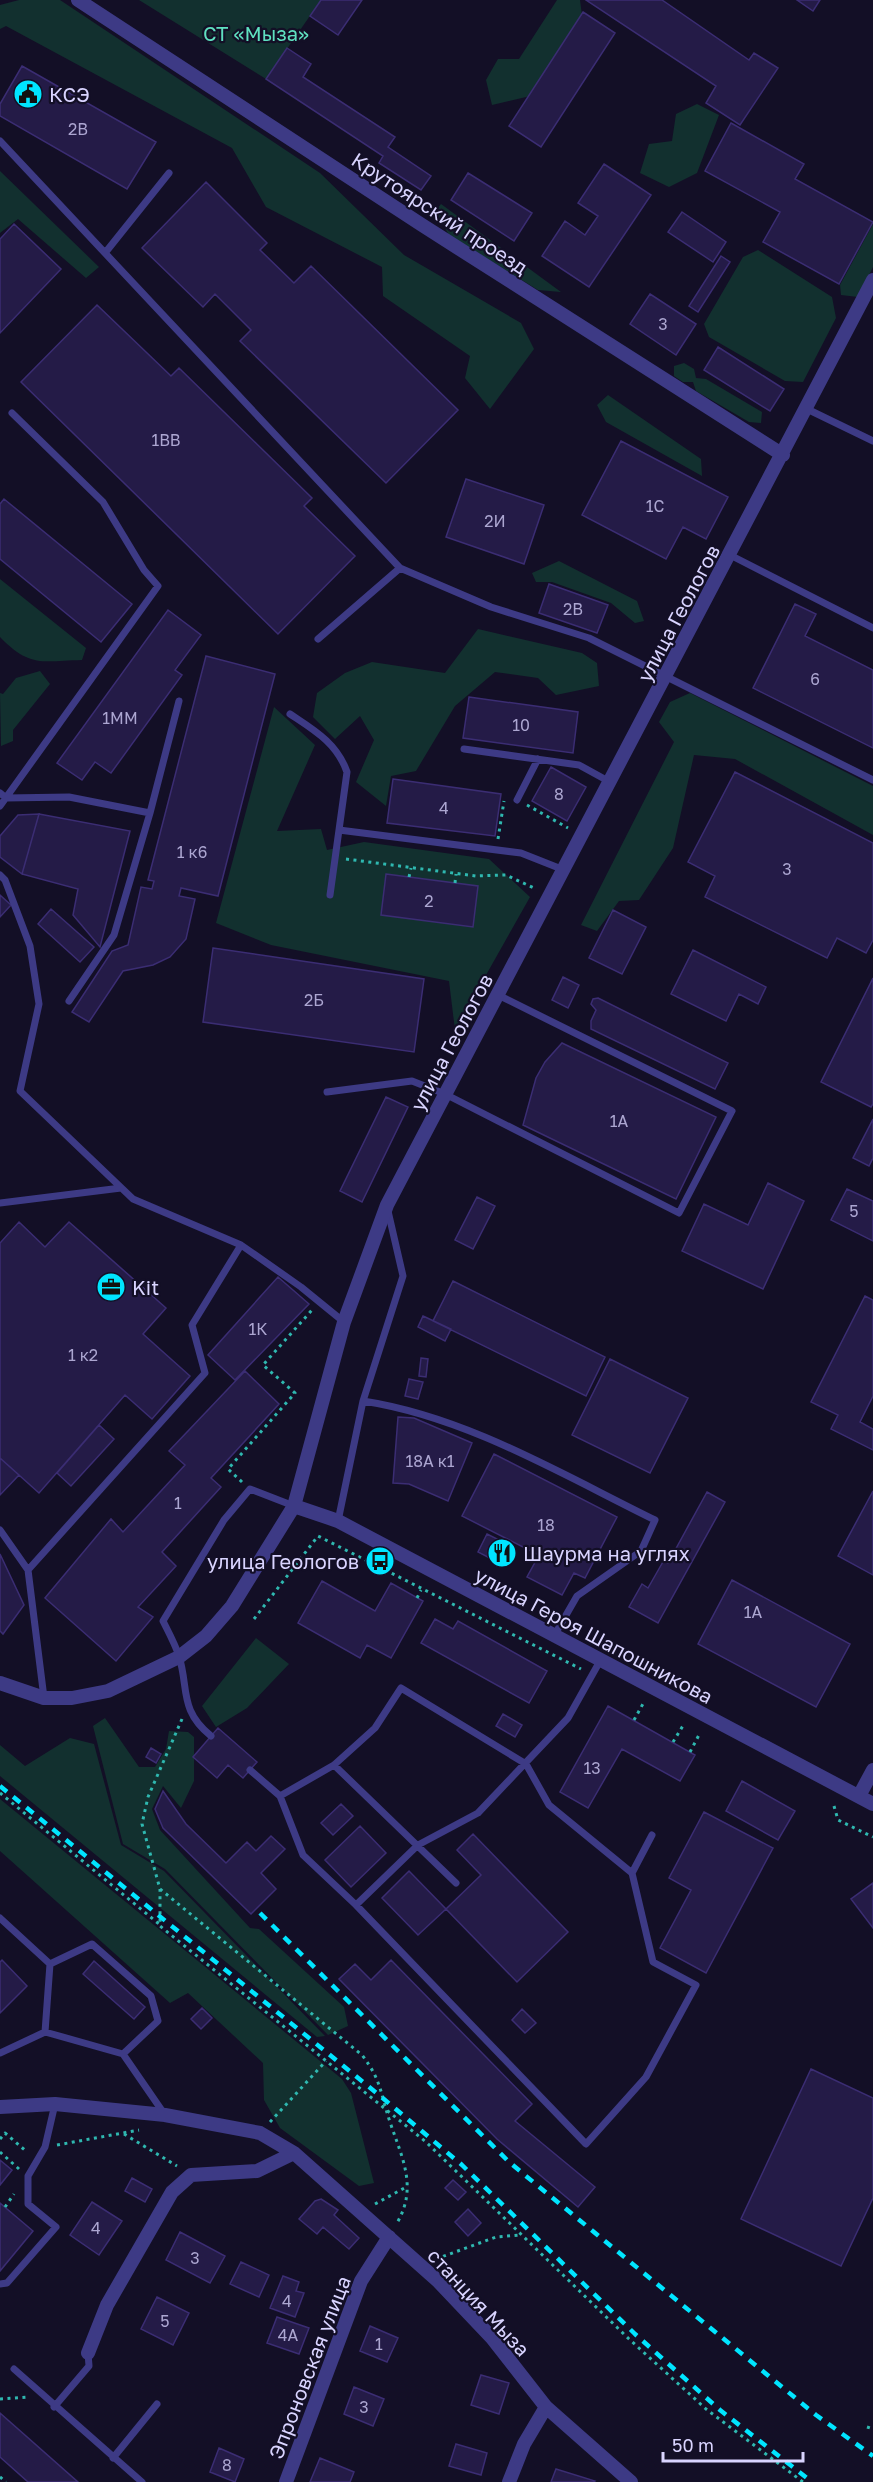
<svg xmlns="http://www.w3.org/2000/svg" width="873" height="2482" viewBox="0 0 873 2482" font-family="'Golos Text',sans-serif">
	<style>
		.green { fill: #12302f }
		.building { fill: #241b47; stroke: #3b2d73; stroke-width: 1.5 }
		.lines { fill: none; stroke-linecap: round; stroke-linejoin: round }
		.path { stroke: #2fb8b0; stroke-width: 3; stroke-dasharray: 3 4.5; stroke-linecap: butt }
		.lane { stroke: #3d3a85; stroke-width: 7 }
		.street { stroke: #3d3a85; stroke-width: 14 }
		.rail { stroke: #00e5ff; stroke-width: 4.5; stroke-dasharray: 9 8; stroke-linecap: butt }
		.labels { text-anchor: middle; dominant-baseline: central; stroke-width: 4.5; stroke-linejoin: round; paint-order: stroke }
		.number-label { font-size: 16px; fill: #aca6d1 }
		.park-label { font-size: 20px; fill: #5fe0c0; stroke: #130f26 }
		.poi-label { font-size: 20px; fill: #d9d4ff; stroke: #130f26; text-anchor: start }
		.street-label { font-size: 20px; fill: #d9d4ff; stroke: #130f26 }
	</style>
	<rect width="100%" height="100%" fill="#130f26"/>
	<path class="green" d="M19,0H60L320,173L404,255L521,323L534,349L490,409L465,378L470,356L383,296L382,267L266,207L232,148L6,26L0,29V5Z
		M139,0H321L266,79Z
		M557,0H580L583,23L543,93L492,105L486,80L498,59H519Z
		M697,104L719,115L697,173L669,187L640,173L649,144L672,141L676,114Z
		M0,171L99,267L86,278L18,219L0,233Z
		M441,204L561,292L538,290L449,235L435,211Z
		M873,224V267L858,297L841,295L840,285Z
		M758,250L832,297L836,318L803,382L785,381L709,337L704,324L743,257Z
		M684,363L694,369L696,378L706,379L762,412L761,423L749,422L696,391L693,382H683L674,376V366Z
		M608,395L701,459L702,476L606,422L597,405Z
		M559,561L637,601L644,621L635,623L611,603L552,582H536L532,573Z
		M0,579L86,648L82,660C42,661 30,668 0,637Z
		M478,629L582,653L597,663L599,686L556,695L538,678L495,672L455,706L416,771L391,776L386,806L356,782L374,740L360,716L335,739L313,717L317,693L345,673L372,662L445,673Z
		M40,671L50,684L13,730V741L1,746L0,693L3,694L16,678Z
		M690,693L873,786V835L735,759L694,755L673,848L639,900L619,901L597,931L581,925L674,742L659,722L670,702Z
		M274,707L315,745L277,831L321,829L327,850L364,842L489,859L530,897L455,1030L449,981L271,945L216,923Z
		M256,1638L289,1664L247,1708L216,1727L202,1706Z
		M105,1718L139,1767H155L166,1749L169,1731L188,1732L194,1737V1781L181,1808L163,1786L152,1809L160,1830L250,1928L259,1929L344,2007L348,2026L328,2035L165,1869L123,1844L93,1726Z
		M70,1738L94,1744L121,1845L164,1871L325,2036L317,2037L0,1776V1745L25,1766Z
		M0,1799L342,2079L351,2093L374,2183L359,2186L280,2128L264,2100L263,2063L188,1993L170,2003L0,1851Z"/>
	<path class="building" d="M321,0H362L338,35L310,16Z
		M586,0H662L749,60L754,53L778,68L740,125L706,103L716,86Z
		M797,0H820L813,11Z
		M583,12L615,33L541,147L509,126Z
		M287,48L311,64L303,77L395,137L388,147L431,176L421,190L379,163L383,156L266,79Z
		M22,66L156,142L127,189L0,116V104Z
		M731,123L804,164L795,179L873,222L839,284L763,242L780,212L705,171Z
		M604,164L651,195L589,287L542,256L565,221L585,235L598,216L578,203Z
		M468,173L532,213L514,241L451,200Z
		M206,182L267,243L260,250L294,283L311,266L458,410L386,483L240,341L251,330L215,294L203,307L142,248Z
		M682,212L726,242L713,262L668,232Z
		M14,224L61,269L0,333V239Z
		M721,256L730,262L698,312L689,306Z
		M650,294L696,324L676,355L630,324Z
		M97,305L171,376L179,368L312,498L304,506L355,556L278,634L21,382Z
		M718,347L784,389L770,411L704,370Z
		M621,441L728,497L706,539L683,527L666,559L582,515Z
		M466,479L544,505L524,564L446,537Z
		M4,499L132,604L101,642L0,559V504Z
		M549,584L608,605L597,633L539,613Z
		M795,604L816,614L805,636L873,670V748L753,688Z
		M168,610L201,635L175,670L182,675L111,773L95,762L82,780L57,763Z
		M206,656L275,674L218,896L181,888L179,896L195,899L186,939L170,957L153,965L123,971L89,1022L72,1012L112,951L128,945L141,887L152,889L154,881L148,880Z
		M469,697L578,712L573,753L463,738Z
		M551,767L586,787L567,821L532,801Z
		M735,772L873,843V940L866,953L837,938L827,958L705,897L715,876L688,862Z
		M393,779L501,794L495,836L387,823Z
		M39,814L130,831L100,947L73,915L78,889L22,874Z
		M39,814L22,874L0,857V836L18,815Z
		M386,874L478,886L473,927L381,915Z
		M0,895L11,905L0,917Z
		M51,909L94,947L80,962L38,924Z
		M613,910L646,927L622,974L589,958Z
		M213,948L424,979L414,1052L203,1022Z
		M693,950L766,987L758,1004L739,994L726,1021L671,994Z
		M563,977L579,985L568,1008L552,1000Z
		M873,978V1104L871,1107L821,1082Z
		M598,998L728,1063L715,1089L591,1029V1021L596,1010L591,1004L593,999Z
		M562,1043L716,1117L676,1199L523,1125L536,1078L545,1062Z
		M386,1097L408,1107L362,1202L340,1191Z
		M873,1119V1158L869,1166L853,1158Z
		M768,1183L804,1201L763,1289L682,1251L704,1204L748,1225Z
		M847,1189L873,1201V1241L831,1220Z
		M477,1197L495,1206L473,1249L455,1240Z
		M19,1222L45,1247L69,1222L166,1308L143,1334L190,1376L152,1419L125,1395L39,1493L0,1458V1243Z
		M278,1277L309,1304L235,1380L208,1355Z
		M453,1281L605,1357L586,1396L433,1321Z
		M865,1296L873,1300V1396L860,1422L873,1429V1450L831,1429L838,1415L811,1402Z
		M423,1316L451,1329L445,1341L418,1327Z
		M421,1358L428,1359L426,1377L419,1376Z
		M610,1359L688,1398L650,1473L572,1435Z
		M245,1371L279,1404L211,1478L221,1487L162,1552L176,1566L138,1607L153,1617L116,1661L45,1598L111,1519L123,1532L185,1465L169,1451Z
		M409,1379L423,1382L418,1399L405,1396Z
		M398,1417L414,1418L472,1443L448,1501L409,1484L393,1483Z
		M99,1425L114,1439L71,1486L57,1473Z
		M494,1454L617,1517L585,1578L574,1573L562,1595L527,1577L539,1555L462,1516Z
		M0,1458L19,1475L0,1495Z
		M873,1491V1575L838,1556Z
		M707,1492L725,1502L658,1623L629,1607L642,1584L648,1588L664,1560L668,1563Z
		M487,1534L513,1547L503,1565L478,1552Z
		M0,1554L24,1605L3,1634L0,1631Z
		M732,1580L850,1644L816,1707L698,1644Z
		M322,1581L375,1611L391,1583L423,1601L391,1658L367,1645L360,1658L298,1623Z
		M435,1619L453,1629L458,1621L547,1671L529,1703L421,1643Z
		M608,1706L695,1755L680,1781L622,1749L588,1808L560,1792Z
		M503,1714L522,1725L515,1737L496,1726Z
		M218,1728L257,1762L243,1778L228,1765L217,1778L193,1757Z
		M151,1748L161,1754L156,1763L146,1757Z
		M742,1781L795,1811L778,1840L726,1811Z
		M163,1791L186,1824L226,1863L247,1842L256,1851L271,1836L285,1849L261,1873L276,1889L251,1914L163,1828L155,1809Z
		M341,1804L353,1816L333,1835L321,1823Z
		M704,1812L773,1848L706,1973L660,1948L691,1890L669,1878Z
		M360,1826L386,1853L351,1887L325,1860Z
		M473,1834L568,1932L517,1982L446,1909L481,1875L457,1850Z
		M409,1871L446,1909L418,1935L382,1898Z
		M873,1883V1928L851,1899Z
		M2,1960L27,1986L0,2013V1962Z
		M391,1960L532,2104L515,2121L595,2187L578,2207L497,2139L339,1979L355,1964L371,1980Z
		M94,1961L145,2007L134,2019L83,1974Z
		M202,2008L212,2018L201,2029L191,2019Z
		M522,2009L536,2023L525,2033L512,2020Z
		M811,2069L873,2098V2198L841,2266L741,2219Z
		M0,2160L12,2170L0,2185Z
		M132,2178L152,2189L145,2202L125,2191Z
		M453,2180L466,2192L458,2200L445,2188Z
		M321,2199L338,2210L334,2215L359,2238L349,2249L323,2227L317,2234L299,2219L315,2201Z
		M92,2202L122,2221L99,2255L70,2235Z
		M0,2203L33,2231L0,2271Z
		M468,2209L481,2223L468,2236L455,2222Z
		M180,2232L225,2256L210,2283L166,2260Z
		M241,2262L269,2275L259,2297L230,2284Z
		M283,2276L299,2282L296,2291L304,2293L295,2317L270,2308Z
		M157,2297L189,2313L173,2345L141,2329Z
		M277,2317L309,2328L299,2354L267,2343Z
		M370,2326L398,2338L387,2362L360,2351Z
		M481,2375L509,2383L499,2414L471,2405Z
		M354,2387L384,2399L373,2426L344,2414Z
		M0,2413L78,2482H28L0,2457Z
		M456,2444L487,2453L481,2475L449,2466Z
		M219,2448L244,2459L235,2482L210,2472Z
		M320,2458L354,2472L350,2482H310Z
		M556,2469L595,2481L594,2482H551Z"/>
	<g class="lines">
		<path class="path" d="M527,805L568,828
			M498,839L504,801
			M346,859L476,876L506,875L536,889
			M409,877L411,868
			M455,883L456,874
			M242,1482L228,1469L295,1393L263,1365L312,1310
			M417,1598L421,1590
			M254,1619L318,1536L581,1669
			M182,1719L148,1797L142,1824L160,1889V1926L426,2142L629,2339L706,2409L803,2482
			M634,1720L644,1702
			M673,1742L684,1724
			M690,1752L700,1733
			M0,1793L159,1924
			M834,1806L838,1820L873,1837
			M160,1889L362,2055C382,2081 380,2093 390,2122C402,2158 418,2187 397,2223
			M270,2122L326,2061
			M124,2134L177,2166
			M0,2139L5,2133L27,2152
			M57,2145L139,2130
			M0,2152L19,2169
			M375,2204L408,2186
			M5,2207L14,2194
			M436,2259L496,2237L520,2235
			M0,2399L28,2397
			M867,2427L873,2429
			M0,2477L6,2482"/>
		<path class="lane" d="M0,141L105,253
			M169,173L105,253L400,568
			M807,409L873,441
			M730,555L873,628
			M318,639L400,568L491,607L589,638L873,780
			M290,714C314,730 337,743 347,772L330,895
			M464,749L579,765L610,782
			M0,793L6,798L69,797L150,813L179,701
			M517,800L538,759
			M0,806L158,586L144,570L103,502L12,413
			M339,830L521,853L564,870
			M0,875L5,880L30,946L39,1004L20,1091L133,1199L241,1245L301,1287L344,1322
			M69,1001L114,935L150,813
			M327,1092L412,1081L445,1094L679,1213L732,1111L498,995
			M0,1203L121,1188
			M363,1401C467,1417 561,1474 655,1520L641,1551L577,1596L554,1636
			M338,1521L363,1401L403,1276L388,1211
			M0,1530L28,1570
			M44,1698L28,1570L205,1373L192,1325L241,1245
			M211,1736C179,1710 189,1689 179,1656C175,1644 169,1633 163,1621L224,1520L250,1489L294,1506
			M334,1765L456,1883
			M250,1770L280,1796L334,1765L375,1728L401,1688L526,1764L549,1805L632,1873L653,1962L696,1985L646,2077L586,2144L356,1905L303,1855L280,1796
			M632,1873L652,1835
			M356,1905L418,1845L478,1813L568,1718L600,1661
			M0,1918L50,1964L45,2032L0,2053
			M45,2032L123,2054L158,2021L151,1996L92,1944L50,1964
			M123,2054L165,2115
			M0,2284L7,2283L56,2227L28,2204V2176L45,2147L55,2104
			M14,2369L142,2482
			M54,2407L89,2366L88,2353
			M113,2458L157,2404"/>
		<path class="street" d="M78,0L422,225L783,455
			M294,1506L338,1521L873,1804
			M0,1683L44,1698H72L108,1691L179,1657L206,1636L232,1606L294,1506L344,1322L387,1205L873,280
			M859,1796L873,1770
			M0,2107L55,2104L165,2115L260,2133L294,2153L438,2281L492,2338L546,2407L631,2482
			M88,2353L107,2305L172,2192L191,2175L257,2171L294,2153
			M286,2482L361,2281L389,2237
			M509,2482L524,2444L546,2407"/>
		<path class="rail" d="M0,1786L385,2100L462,2165L635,2334L720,2410L812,2482
			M260,1913L509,2162L816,2415L873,2456"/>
	</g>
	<defs>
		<g id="civic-disc" transform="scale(1.5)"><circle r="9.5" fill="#00e5ff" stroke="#130f26"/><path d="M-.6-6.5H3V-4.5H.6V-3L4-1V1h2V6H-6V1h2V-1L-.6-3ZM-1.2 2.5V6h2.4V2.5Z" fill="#111"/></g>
		<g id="office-disc" transform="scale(1.5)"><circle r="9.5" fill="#00e5ff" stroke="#130f26"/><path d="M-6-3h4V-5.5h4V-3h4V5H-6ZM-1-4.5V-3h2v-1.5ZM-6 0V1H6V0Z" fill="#111"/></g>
		<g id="restaurant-disc" transform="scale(1.5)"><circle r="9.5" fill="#00e5ff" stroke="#130f26"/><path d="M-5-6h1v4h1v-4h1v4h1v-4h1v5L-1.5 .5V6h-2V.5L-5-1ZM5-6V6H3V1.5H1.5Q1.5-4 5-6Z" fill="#111"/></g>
		<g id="bus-disc" transform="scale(1.5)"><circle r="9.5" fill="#00e5ff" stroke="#130f26"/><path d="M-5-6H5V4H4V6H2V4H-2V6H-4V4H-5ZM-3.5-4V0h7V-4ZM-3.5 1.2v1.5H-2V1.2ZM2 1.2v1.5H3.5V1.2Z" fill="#111"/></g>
	</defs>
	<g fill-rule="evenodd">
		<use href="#civic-disc" x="28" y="94"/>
		<use href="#office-disc" x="111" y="1287"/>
		<use href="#restaurant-disc" x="502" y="1553"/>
		<use href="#bus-disc" x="380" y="1561"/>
	</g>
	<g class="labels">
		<g class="number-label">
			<text x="78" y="129">2В</text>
			<text x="663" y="324">3</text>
			<text x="166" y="440">1ВВ</text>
			<text x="655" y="506">1С</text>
			<text x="495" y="521">2И</text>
			<text x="573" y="609">2В</text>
			<text x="815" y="679">6</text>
			<text x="120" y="718">1ММ</text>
			<text x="521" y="725">10</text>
			<text x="559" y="794">8</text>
			<text x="444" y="808">4</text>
			<text x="192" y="852">1 к6</text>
			<text x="787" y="869">3</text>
			<text x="429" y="901">2</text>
			<text x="314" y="1000">2Б</text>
			<text x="619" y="1121">1А</text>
			<text x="854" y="1211">5</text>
			<text x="258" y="1329">1К</text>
			<text x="83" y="1355">1 к2</text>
			<text x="430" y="1461">18А к1</text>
			<text x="178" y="1503">1</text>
			<text x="546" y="1525">18</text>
			<text x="753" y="1612">1А</text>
			<text x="592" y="1768">13</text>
			<text x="96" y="2228">4</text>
			<text x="195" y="2258">3</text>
			<text x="287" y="2301">4</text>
			<text x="165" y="2321">5</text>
			<text x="288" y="2335">4А</text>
			<text x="379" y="2344">1</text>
			<text x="364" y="2407">3</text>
			<text x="227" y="2465">8</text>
		</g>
		<g class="park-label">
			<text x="256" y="33">СТ «Мыза»</text>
		</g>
		<g class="poi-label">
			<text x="49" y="94">КСЭ</text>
			<text x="132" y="1287">Kit</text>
			<text x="523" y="1553">Шаурма на углях</text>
			<text x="359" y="1561" text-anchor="end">улица Геологов</text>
		</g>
		<g class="street-label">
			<text transform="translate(440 213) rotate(33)">Крутоярский проезд</text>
			<text transform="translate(678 613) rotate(-62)">улица Геологов</text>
			<text transform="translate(451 1042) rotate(-62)">улица Геологов</text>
			<text transform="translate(594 1635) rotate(28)">улица Героя Шапошникова</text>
			<text transform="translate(479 2302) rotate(47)">станция Мыза</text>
			<text transform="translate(309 2367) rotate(-69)">Эпроновская улица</text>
		</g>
	</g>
	<path d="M663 2452v9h140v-9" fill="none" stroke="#d9d4ff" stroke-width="3"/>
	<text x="672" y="2452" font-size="18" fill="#d9d4ff" stroke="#130f26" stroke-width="4.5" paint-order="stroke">50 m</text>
</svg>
